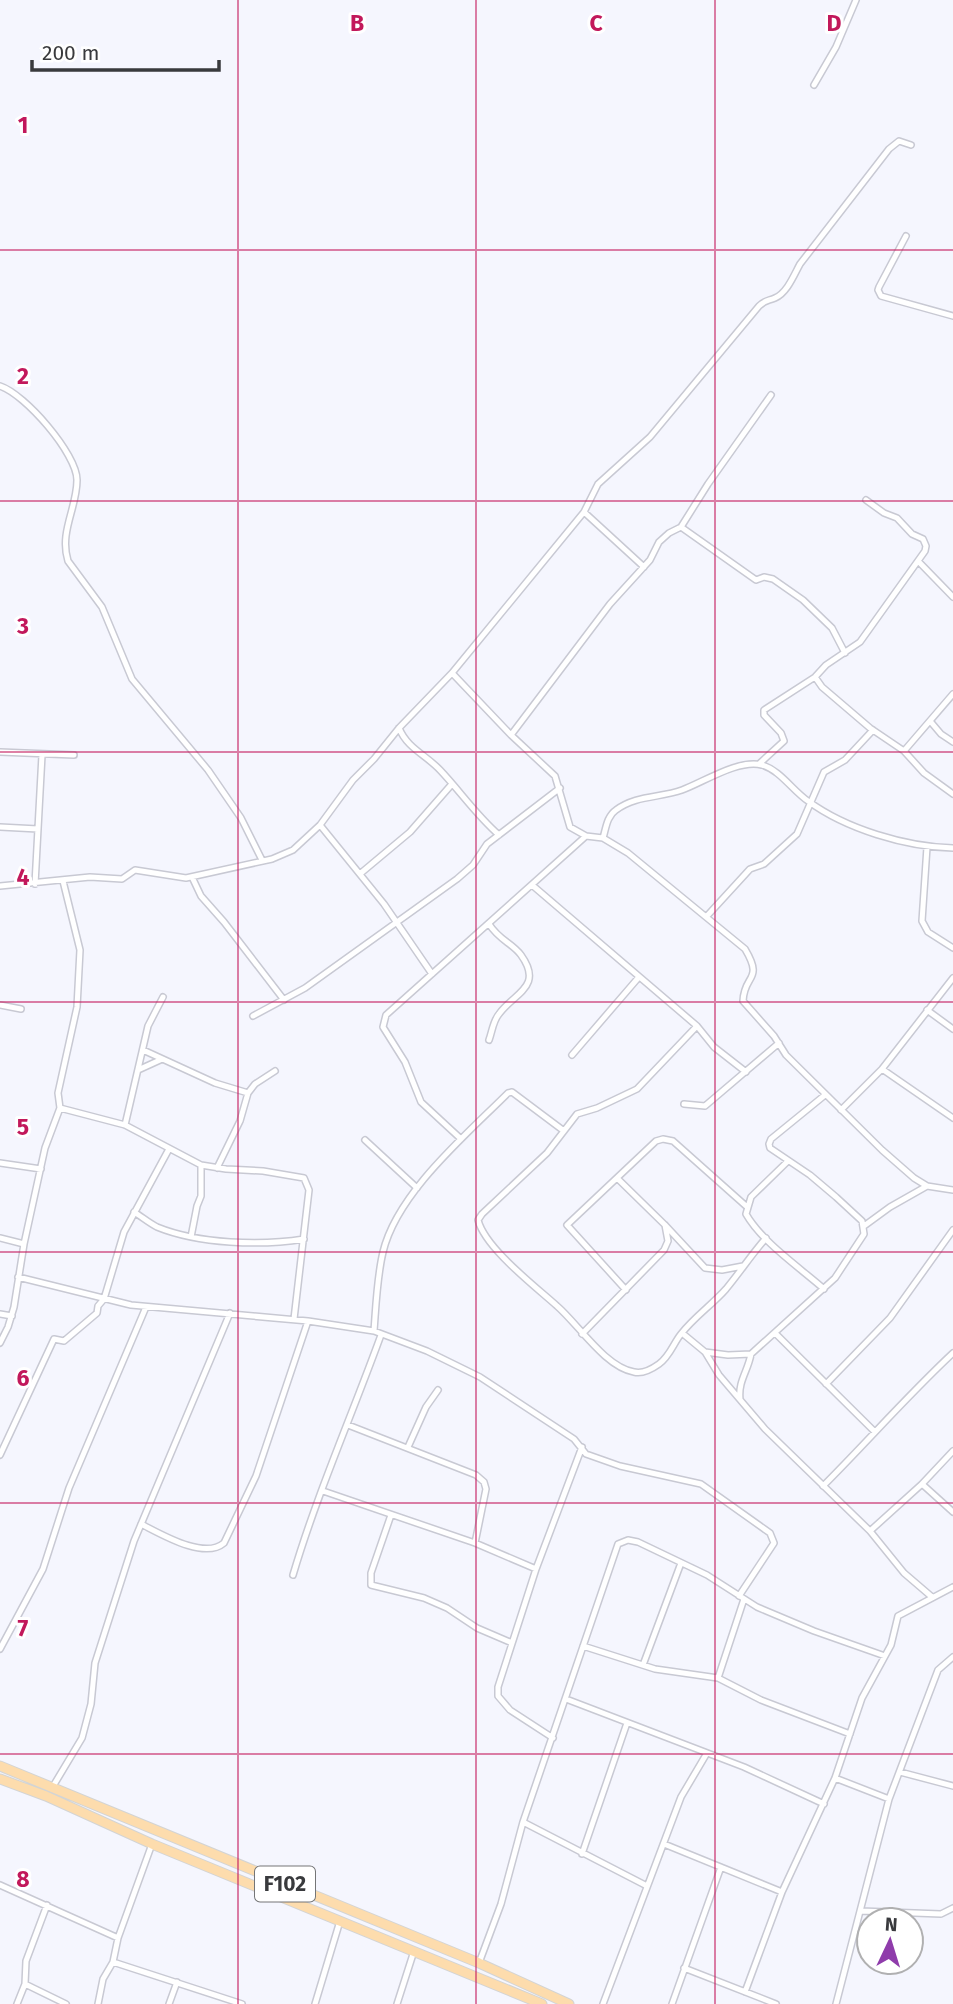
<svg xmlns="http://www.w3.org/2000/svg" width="953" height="2004" viewBox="0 0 953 2004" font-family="'Fira Sans',sans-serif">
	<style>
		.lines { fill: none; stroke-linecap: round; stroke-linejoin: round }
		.street-casing { stroke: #c8c9d3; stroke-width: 8 }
		.primary-casing { stroke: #d3d4d4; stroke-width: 11 }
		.street { stroke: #fff; stroke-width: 5 }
		.primary { stroke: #fddcad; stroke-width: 9 }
		.grid { fill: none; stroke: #c2185b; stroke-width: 2; stroke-opacity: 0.55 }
		.labels { text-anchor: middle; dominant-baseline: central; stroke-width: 6; stroke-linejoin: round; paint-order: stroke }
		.shield { fill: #fff; stroke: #747577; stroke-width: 2 }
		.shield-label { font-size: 21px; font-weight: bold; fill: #393a3d }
		.grid-label { font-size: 23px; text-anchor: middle; font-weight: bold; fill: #c2185b; stroke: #fff; stroke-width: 6; stroke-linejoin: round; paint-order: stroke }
	</style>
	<rect width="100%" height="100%" fill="#f5f6fe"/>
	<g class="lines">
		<g class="street-casing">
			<path id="street" d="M814,85L836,47L856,0
				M906,236L879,287L878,290L881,296L953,316
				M0,386C25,394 77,454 77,480C77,508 59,532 68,561L102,607L132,679L208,770L241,818L262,860
				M584,512L644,567
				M681,527L756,580L764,577L773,579L803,600L832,628L845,653
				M918,561L953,597
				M452,673L511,735L555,776L570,827L586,836L603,838L628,853L745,949C764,981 744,974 743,1001L774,1036L786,1055L882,1150L914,1178L927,1186L953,1190
				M815,677L822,687L870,728L904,751L924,773L953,794
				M930,721L941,734L953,742
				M399,728C407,748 426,755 440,770C460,791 476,815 499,835
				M511,735L610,604L650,560L659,542L669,533L681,527L708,484L771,395
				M904,751L953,694
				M0,752L74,755
				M759,764L784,741L781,733L764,715V710L815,677L826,665L860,642L925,551L926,546L923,539L912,534L897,518L884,513L866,500
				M320,825L384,904L432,974
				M0,827L38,829
				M603,838C606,828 607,816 616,810C636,795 660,798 682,790C704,782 738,759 762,765C780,770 793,791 808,801C846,829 906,847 953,848
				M927,847L922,921L928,932L953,948
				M361,873L410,832L452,784
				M192,877L201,896L224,922L284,1000
				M35,884L42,755
				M532,885L697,1026L714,1047L746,1072
				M0,886L90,877L122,879L135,870L186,878L272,859L293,850L320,825L353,780L374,759L399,728L452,673L584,512L598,484L650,437L759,306C765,300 768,301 775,298C787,293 794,275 800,264L889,149L899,141L911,145
				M707,916L750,869L764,864L797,834L824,772L845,760L873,730
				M0,1005L21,1009
				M927,1010L953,1029
				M253,1016L305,988L457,879L473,865L487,844L560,788
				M697,1026L637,1089L597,1108L577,1114L547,1153L482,1214L478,1220C485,1248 536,1287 557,1306C578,1324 605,1367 634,1372C642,1374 652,1369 659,1364C670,1356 673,1344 681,1334C694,1317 712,1305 726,1289C740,1272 752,1254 766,1238
				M489,1040C492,1032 493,1021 499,1014C514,993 544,987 521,955C512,943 499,940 489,924
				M143,1050L215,1083L248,1093
				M572,1055L639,977
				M882,1069L953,1118
				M138,1070L160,1060
				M684,1104L705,1106L779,1043
				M60,1108L125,1125L201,1165L226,1169L263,1171L304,1178L309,1190L294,1319
				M841,1110L882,1069L953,978
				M125,1125L148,1026L163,997
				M461,1139L421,1102L405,1062L383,1027L386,1015L586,836
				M365,1140L417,1188
				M788,1161L751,1197L746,1214C762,1242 799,1267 824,1289
				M0,1163L41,1169
				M217,1168L240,1121L248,1093L255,1084L275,1071
				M618,1179L665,1225L705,1268L722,1270L743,1266
				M134,1212C142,1217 149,1223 157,1227C199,1244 261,1246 304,1239
				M864,1226L890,1207L927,1186
				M191,1237L197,1206L201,1196V1165
				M0,1238L24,1244
				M18,1277L131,1305L308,1321L374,1331L427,1351L480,1377L574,1439L586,1454L620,1466L701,1484L770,1533L774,1543L739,1596
				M626,1290L567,1225L656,1141L663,1139L673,1141L746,1206
				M0,1314L12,1316
				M374,1331C376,1305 377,1277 383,1252C397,1193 466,1135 508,1093L512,1092L564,1131
				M682,1333L705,1352L719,1375L765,1429L870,1531L904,1573L932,1597
				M775,1333L875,1432
				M582,1334L664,1250L668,1241L665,1225
				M0,1343L8,1327L14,1307L24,1244L45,1148L60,1108L58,1093L77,1007L80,950L63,881
				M705,1352L728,1355L751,1354L835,1278L864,1234L862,1221L836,1197L810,1175L770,1148L769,1144L771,1139L825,1095
				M826,1384L890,1318L953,1230
				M740,1399C738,1381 748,1371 751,1354
				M348,1425L476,1475L484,1482L486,1489L475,1543
				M408,1447L426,1407L438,1390
				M0,1455L54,1339L64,1341L97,1313L98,1306L104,1299L124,1232L169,1149
				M922,1484L953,1512
				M823,1486C867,1442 908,1395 953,1353
				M323,1491L475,1543L536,1569
				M391,1515L371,1573V1585L424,1598L447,1608L477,1628L512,1643
				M141,1524C161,1534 204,1560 224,1543L256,1476L308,1321
				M870,1531L922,1484L953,1451
				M293,1575C317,1494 352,1415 381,1335
				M583,1646L655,1669L718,1678L761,1700L850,1734
				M0,1649L43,1569L69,1488L146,1307
				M643,1665L681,1563
				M718,1678L744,1599
				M566,1699L744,1767L824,1804
				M553,1738L510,1710L498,1696V1687L536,1569L582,1447
				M900,1772L953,1786
				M835,1778L889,1799
				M52,1788L82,1738L91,1704L95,1663L134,1541L230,1313
				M523,1822L647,1886
				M664,1844L782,1892
				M582,1854L627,1723
				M0,1885L118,1938
				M861,1911L941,1914L953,1908
				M113,1962L242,2004
				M479,1963L501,1904L523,1822L618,1544L628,1540L638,1542L707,1575L757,1607L814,1631L885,1656
				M684,1968L776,2004
				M25,1984L66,2004
				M745,1992L782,1892L835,1778L862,1698L891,1645L898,1616L953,1587
				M17,2004L25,1984L26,1961L47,1905
				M98,2004L103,1979L113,1962L118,1938L152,1844
				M169,2004L177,1982
				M315,2004L340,1921
				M397,2004L414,1951
				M603,2004L681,1797L707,1753
				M672,2004L721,1867
				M836,2004L889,1799L938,1670L953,1657"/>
		</g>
		<g class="primary-casing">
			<path id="primary" d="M0,1766L479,1963L569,2004
				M0,1779L46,1796L152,1844L542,2004"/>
		</g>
		<use href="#street" class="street"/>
		<use href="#primary" class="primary"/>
	</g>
	<path class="grid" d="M238,0V2004M476,0V2004M715,0V2004M0,250H953M0,501H953M0,752H953M0,1002H953M0,1252H953M0,1503H953M0,1754H953"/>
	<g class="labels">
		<rect class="shield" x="255" y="1866.5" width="60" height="35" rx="5"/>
		<g class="shield-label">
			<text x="285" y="1884">F102</text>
		</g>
	</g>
	<g class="grid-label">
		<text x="357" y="31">B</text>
		<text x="596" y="31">C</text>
		<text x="834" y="31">D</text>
		<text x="23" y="133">1</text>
		<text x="23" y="384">2</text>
		<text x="23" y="634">3</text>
		<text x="23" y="885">4</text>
		<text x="23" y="1135">5</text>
		<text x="23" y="1386">6</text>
		<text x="23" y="1636">7</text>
		<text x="23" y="1887">8</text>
	</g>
	<g transform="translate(890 1941) rotate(4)"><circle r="33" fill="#ffffff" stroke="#b0b0b1" stroke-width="2"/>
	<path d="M0-5L12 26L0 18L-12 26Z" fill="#8f3cab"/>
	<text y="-10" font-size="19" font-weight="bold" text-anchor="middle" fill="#393a3d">N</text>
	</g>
	<path d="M32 60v10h187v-10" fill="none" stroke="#393a3d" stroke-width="3.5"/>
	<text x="42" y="60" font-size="21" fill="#393a3d" stroke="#ffffff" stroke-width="5" paint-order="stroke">200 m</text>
</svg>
